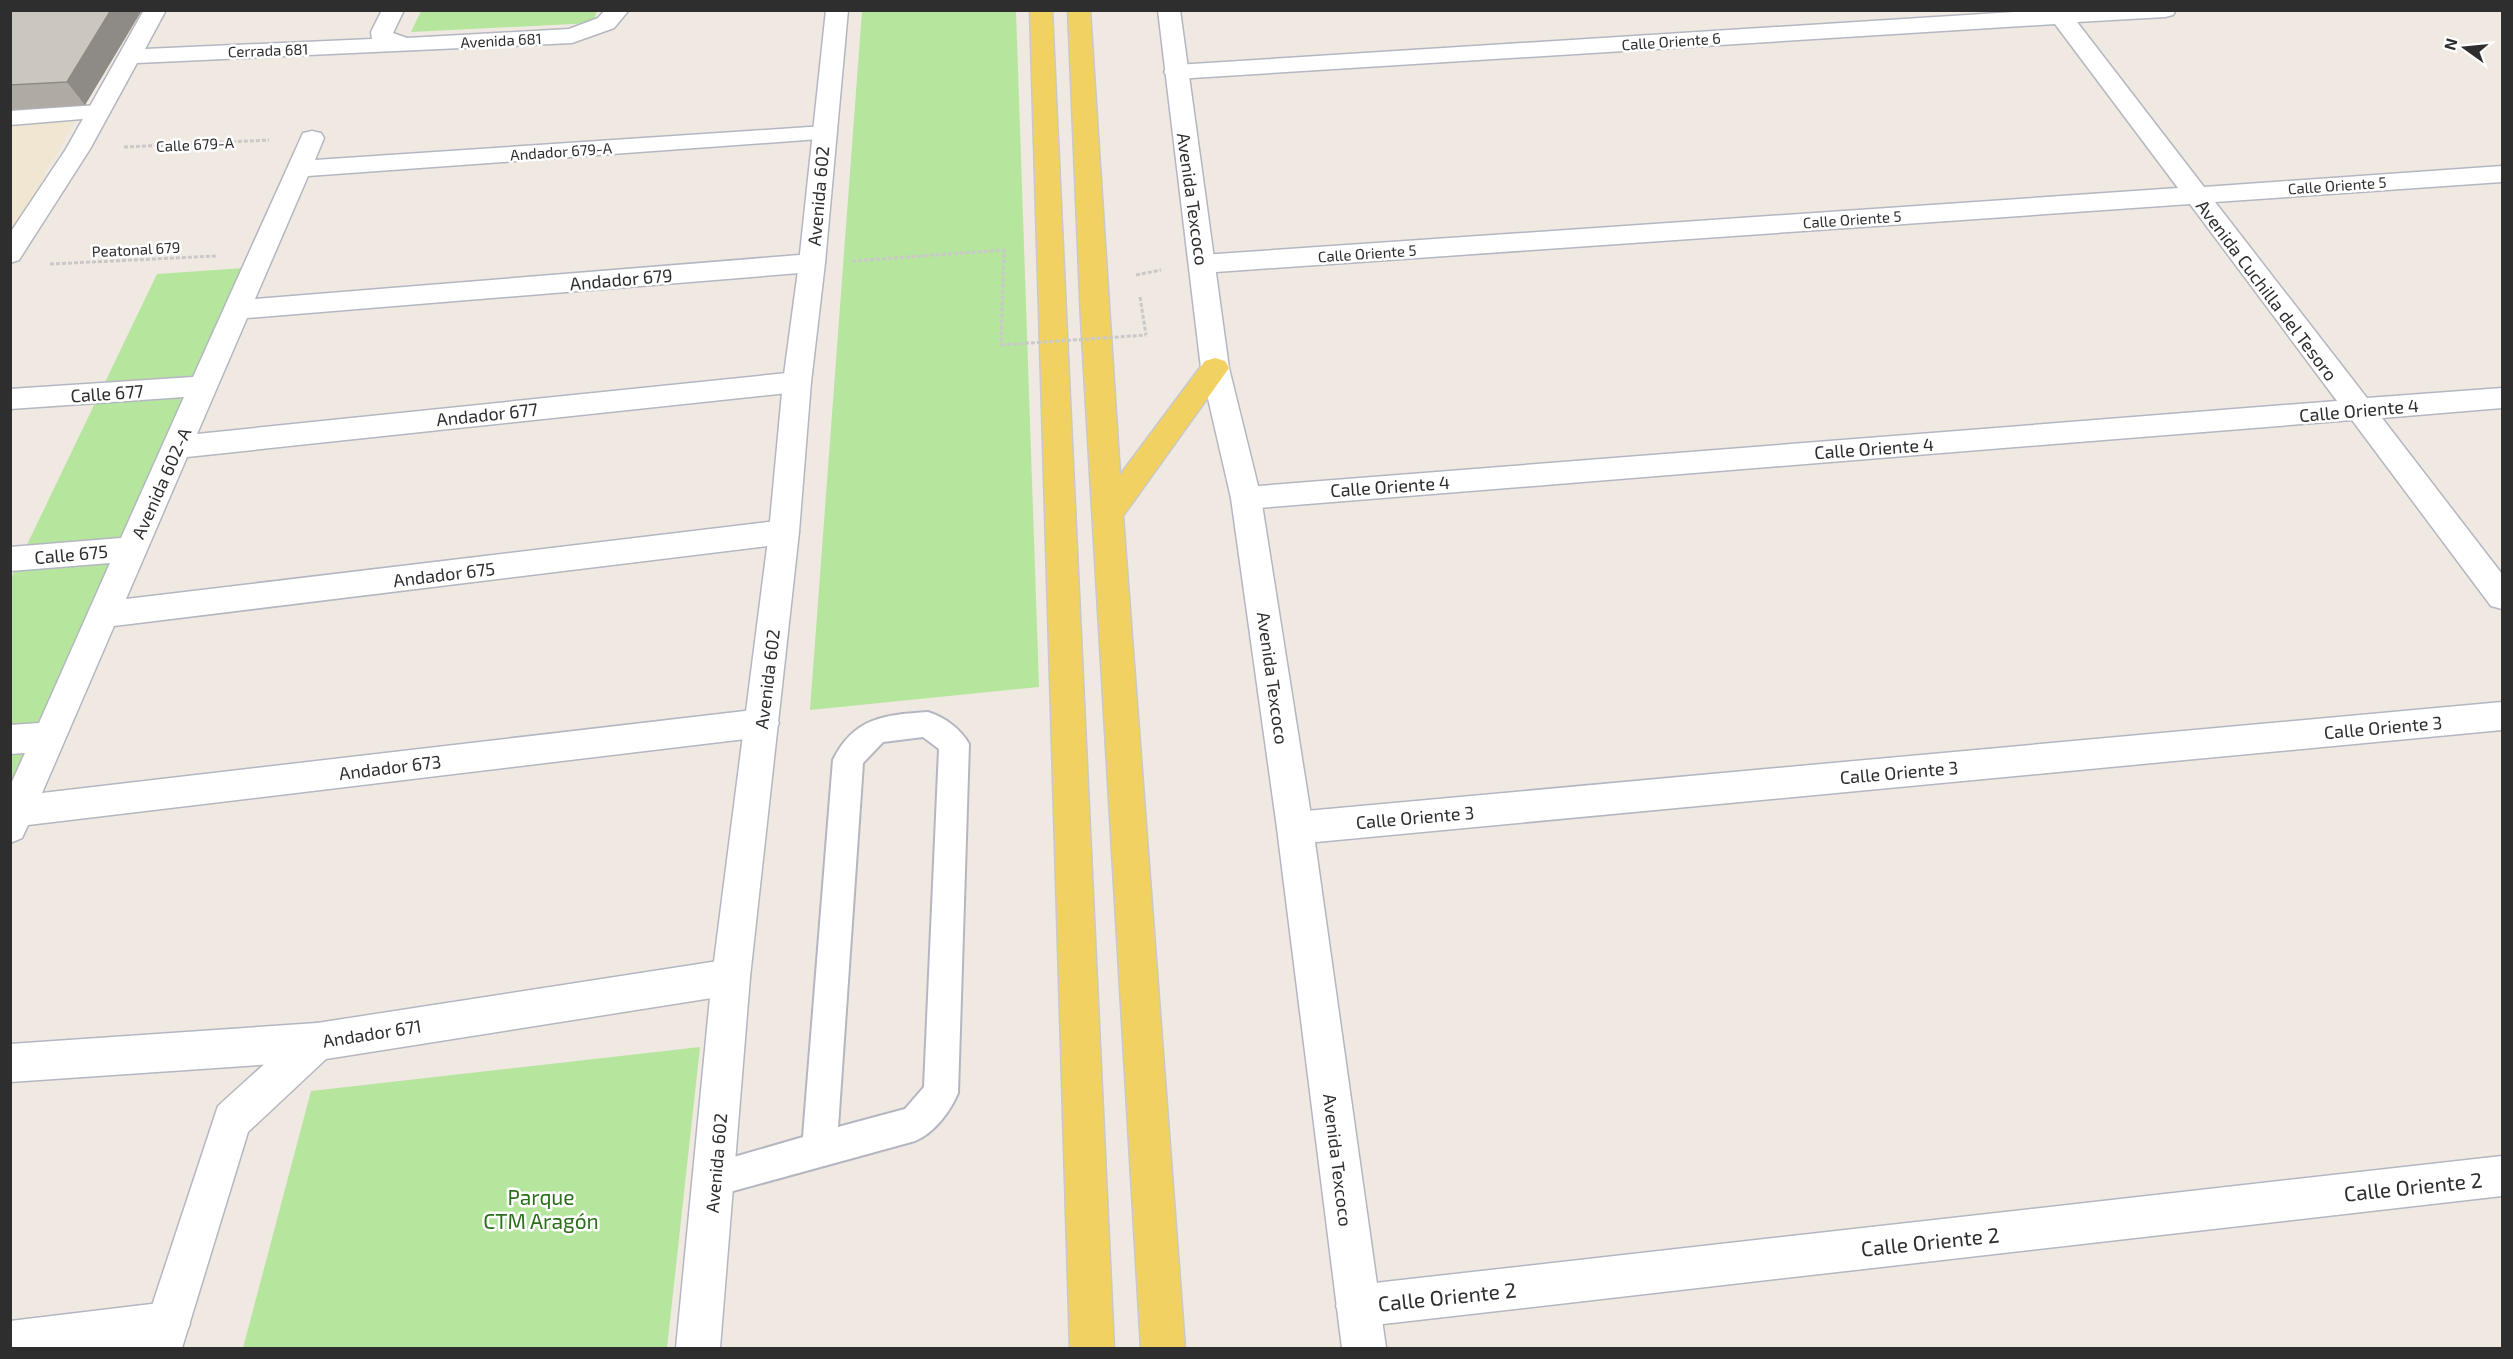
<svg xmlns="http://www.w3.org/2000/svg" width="2513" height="1359" viewBox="0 0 2513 1359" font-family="'Exo 2',sans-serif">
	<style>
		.education { fill: #f0e6d1 }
		.green { fill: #b6e59e }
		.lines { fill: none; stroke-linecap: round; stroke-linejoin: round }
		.service-casing { stroke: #b4b7c1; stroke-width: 4 }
		.pedestrian-casing { stroke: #b4b7c1; stroke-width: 3 }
		.minor-casing { stroke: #b4b7c1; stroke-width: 3 }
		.secondary-casing { stroke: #b4b7c1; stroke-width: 3 }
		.primary-casing { stroke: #c9c9c9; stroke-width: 3 }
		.path { stroke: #c9c9c9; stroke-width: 3; stroke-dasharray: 4 2; stroke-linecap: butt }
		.service { fill: #fff; fill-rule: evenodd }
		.pedestrian { fill: #fff; fill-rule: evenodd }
		.minor { fill: #fff; fill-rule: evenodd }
		.secondary { fill: #fff; fill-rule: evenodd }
		.primary { fill: #f2d163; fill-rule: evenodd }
		.path-bridge { stroke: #c9c9c9; stroke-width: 3; stroke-dasharray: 4 2; stroke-linecap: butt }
		.wall { fill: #afaba4 }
		.shaded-wall { fill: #8e8b86 }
		.building { fill: #cbc7bf; stroke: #8e8b86; stroke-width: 1.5 }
		.labels { text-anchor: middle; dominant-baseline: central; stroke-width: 5; stroke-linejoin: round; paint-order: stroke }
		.far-street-label { font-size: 15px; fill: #2e2e2e; stroke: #fff }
		.street-label { font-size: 18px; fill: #2e2e2e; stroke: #fff }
		.near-street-label { font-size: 21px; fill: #2e2e2e; stroke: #fff }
		.near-park-label { font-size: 21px; fill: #2c6e1b; stroke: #fff }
	</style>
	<rect width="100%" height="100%" fill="#efe9e1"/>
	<path class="education" d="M75,121L11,235V126Z"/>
	<path class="green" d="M421,11H597L593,23L411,32Z
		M862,11H1016L1039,687L810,710Z
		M244,268L11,807V578L157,274Z
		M700,1047L667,1348H243L311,1091Z"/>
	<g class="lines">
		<g class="service-casing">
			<path id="service" d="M928,712C944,717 961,729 969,744L958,1093C950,1112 934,1133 915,1141L715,1196L703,1190L697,1178L703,1166L803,1137L833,760C854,717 885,715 928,712ZM923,737L939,749L924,1087L905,1109L838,1127L863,763L883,742Z"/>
		</g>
		<g class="pedestrian-casing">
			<path id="pedestrian" d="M98,105L106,107L110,112L106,117L10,125V111Z
				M824,126L833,128L836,133L833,138L308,176L255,299L812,254L821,257L825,263L821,269L812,272L247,318L197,434L797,372L807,375L811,382L807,389L797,392L187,457L126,599L784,520L795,524L799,532L795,540L784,544L114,626L42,793L762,709L774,713L779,723L774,733L762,737L28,825L22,838L10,843V786L25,753L10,754V725L39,723L110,563L10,571V547L121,538L184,397L10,409V389L193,377L303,133L312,131L321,133L324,138L315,160Z
				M317,1023L331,1029L336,1042L331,1055L317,1061L10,1082V1044Z
				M168,1302L183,1309L190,1324L183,1339C142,1356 58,1348 10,1348V1321Z"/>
		</g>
		<g class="minor-casing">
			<path id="minor" d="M144,10H166L145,49L372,39L371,32L382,10H404L393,33L407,38L569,29L598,18L605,10H629L614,28L572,43L137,63L90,149L19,260L10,263V233L66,149Z
				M2045,10H2176L2173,15L2165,17L2077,22L2204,187L2502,166V182L2215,202L2367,398L2502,388V408L2382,418L2502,574V609L2491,606L2352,420L1246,509L1235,506L1231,498L1235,490L1246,487L2337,401L2190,204L1202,273L1193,270L1189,264L1193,258L1202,255L2178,188L2055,24L1176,79L1168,77L1164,72L1168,67L1176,65Z
				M2502,702V730L1295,844L1282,839L1277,828L1282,817L1295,812Z
				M731,959L744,964L750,977L744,990L731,995L326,1059L248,1132L182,1348H138L218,1106L303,1029L317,1023Z
				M2502,1156V1196L1357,1327L1342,1321L1336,1306L1342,1291L1357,1285Z"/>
		</g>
		<g class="secondary-casing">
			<path id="secondary" d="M826,10H848L825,263L811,382L799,532L750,977L720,1348H676L712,977L769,532L783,382L799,263Z
				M1158,10H1180L1229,368L1261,498L1313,828L1386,1348H1342L1277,828L1231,498L1201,368Z"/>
		</g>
		<g class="primary-casing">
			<path id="primary" d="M1030,10H1052L1114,1348H1070Z
				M1068,10H1090L1120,475L1205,361L1215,358L1225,361L1229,368L1123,516L1185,1348H1141L1081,320Z"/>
		</g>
		<path class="path" d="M124,147L269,140
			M852,261L1004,250L1001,345
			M50,264L216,256
			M1136,275L1161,270
			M1140,297L1146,335"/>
		<use href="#service" class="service"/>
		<use href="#pedestrian" class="pedestrian"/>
		<use href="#minor" class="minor"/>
		<use href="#secondary" class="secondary"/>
		<use href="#primary" class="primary"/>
		<path class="path-bridge" d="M1001,345L1146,335"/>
	</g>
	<path class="wall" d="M10,10H142L85,105L10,110Z"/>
	<path class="shaded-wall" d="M111,10H142L85,105L67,82Z"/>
	<path class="building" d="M10,10H111L67,82L10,85Z"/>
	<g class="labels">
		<g class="far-street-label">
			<text transform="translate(501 40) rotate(-3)">Avenida 681</text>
			<text transform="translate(1671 41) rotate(-4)">Calle Oriente 6</text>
			<text transform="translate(268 50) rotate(-2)">Cerrada 681</text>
			<text transform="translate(195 144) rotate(-3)">Calle 679-A</text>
			<text transform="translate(561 151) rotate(-4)">Andador 679-A</text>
			<text transform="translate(2337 185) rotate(-4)">Calle Oriente 5</text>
			<text transform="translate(1852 219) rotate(-4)">Calle Oriente 5</text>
			<text transform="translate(136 249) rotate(-3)">Peatonal 679</text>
			<text transform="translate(1367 253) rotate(-4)">Calle Oriente 5</text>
		</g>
		<g class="street-label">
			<text transform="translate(818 196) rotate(-85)">Avenida 602</text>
			<text transform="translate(1193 199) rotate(82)">Avenida Texcoco</text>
			<text transform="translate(621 279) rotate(-5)">Andador 679</text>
			<text transform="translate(2267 290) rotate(53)">Avenida Cuchilla del Tesoro</text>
			<text transform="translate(107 393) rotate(-4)">Calle 677</text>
			<text transform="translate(2359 410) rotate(-5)">Calle Oriente 4</text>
			<text transform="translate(487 414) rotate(-6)">Andador 677</text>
			<text transform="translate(1874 448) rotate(-4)">Calle Oriente 4</text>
			<text transform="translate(161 483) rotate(-66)">Avenida 602-A</text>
			<text transform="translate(1390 486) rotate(-4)">Calle Oriente 4</text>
			<text transform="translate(71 554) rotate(-5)">Calle 675</text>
			<text transform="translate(444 574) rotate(-7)">Andador 675</text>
			<text transform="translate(1273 678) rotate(82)">Avenida Texcoco</text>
			<text transform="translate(767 679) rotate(-83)">Avenida 602</text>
			<text transform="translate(2383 727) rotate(-5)">Calle Oriente 3</text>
			<text transform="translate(390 767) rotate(-7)">Andador 673</text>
			<text transform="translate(1899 772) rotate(-5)">Calle Oriente 3</text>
			<text transform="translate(1415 817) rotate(-5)">Calle Oriente 3</text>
			<text transform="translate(372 1033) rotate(-9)">Andador 671</text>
			<text transform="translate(1338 1160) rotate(83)">Avenida Texcoco</text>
			<text transform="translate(716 1163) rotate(-85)">Avenida 602</text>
		</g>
		<g class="near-street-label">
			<text transform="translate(2413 1186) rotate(-6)">Calle Oriente 2</text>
			<text transform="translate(1930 1241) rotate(-6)">Calle Oriente 2</text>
			<text transform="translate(1447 1296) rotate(-6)">Calle Oriente 2</text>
		</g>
		<g class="near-park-label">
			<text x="541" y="1196">Parque<tspan x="541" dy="24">CTM Aragón</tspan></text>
		</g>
	</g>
	<rect width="2513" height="1359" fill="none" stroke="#2e2e2e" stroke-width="24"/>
	<g transform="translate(2465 48) rotate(285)" stroke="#ffffff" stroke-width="4.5" paint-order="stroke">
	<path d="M0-4.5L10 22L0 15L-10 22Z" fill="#2e2e2e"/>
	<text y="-9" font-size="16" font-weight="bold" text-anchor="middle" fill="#2e2e2e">N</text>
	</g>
</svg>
